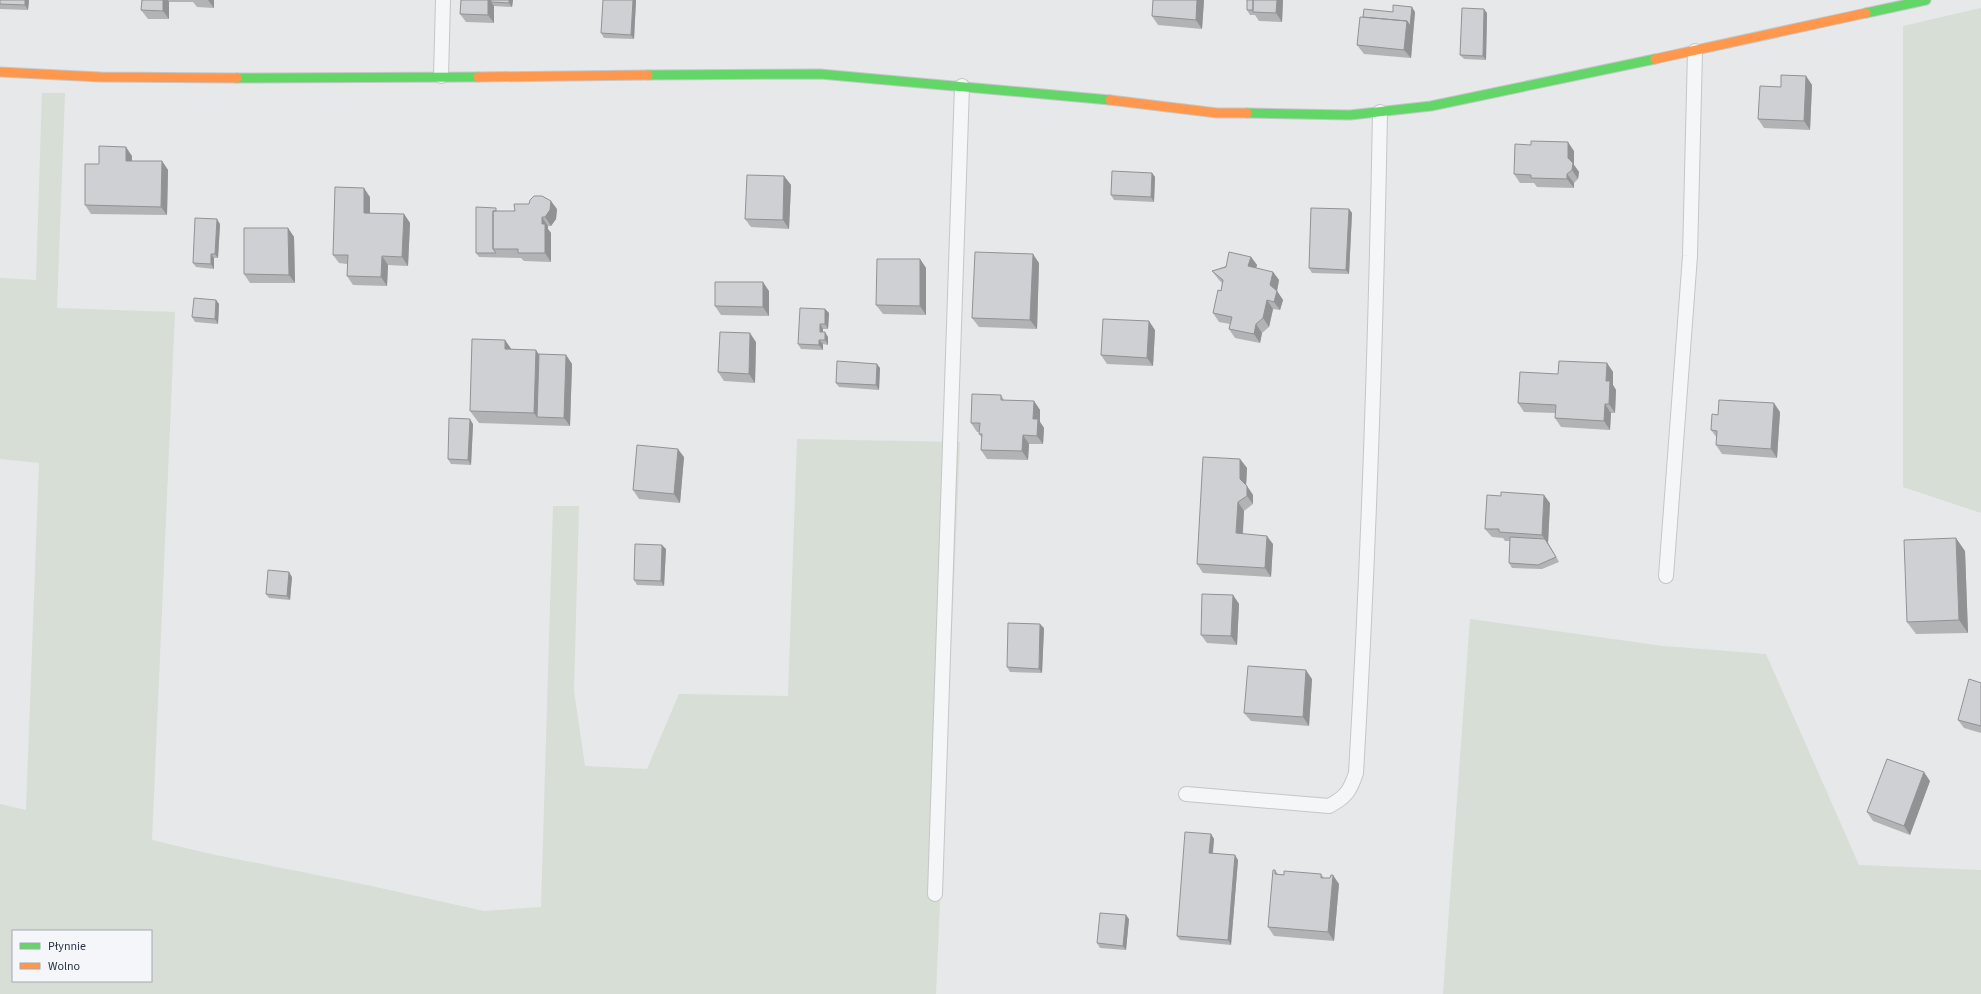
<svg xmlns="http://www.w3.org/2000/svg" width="1981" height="994" viewBox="0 0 1981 994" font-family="'Source Sans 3',sans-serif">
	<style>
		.green { fill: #d6ded6; fill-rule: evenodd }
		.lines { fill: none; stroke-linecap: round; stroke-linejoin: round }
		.lane-casing { stroke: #c4c6c8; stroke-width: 16 }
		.fast-casing { stroke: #c4c6c8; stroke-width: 11 }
		.slow-casing { stroke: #c4c6c8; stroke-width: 11 }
		.lane { stroke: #f5f6f7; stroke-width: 14 }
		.fast { stroke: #63d668; stroke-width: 9 }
		.slow { stroke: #ff974d; stroke-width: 9 }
		.wall { fill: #b1b3b5 }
		.shaded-wall { fill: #909294 }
		.building { fill: #ced0d3; stroke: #909294 }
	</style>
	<rect width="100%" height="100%" fill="#e6e8ea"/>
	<path class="green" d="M1981,8V513L1903,487V26Z
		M42,93H65L57,308L175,312L152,840L211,854L367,885L484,911L541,907L553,506H579L574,691L585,766L647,769L679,694L788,696L797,439L960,442L936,994H0V804L26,810L39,463L0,459V278L36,280ZM13,931H151V981H13Z
		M1470,619L1663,646L1766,654L1859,865L1981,870V994H1443Z"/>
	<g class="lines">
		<g class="lane-casing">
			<path id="lane" d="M441,76L443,0
				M1666,576L1690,256L1695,51
				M1186,794L1329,806C1346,797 1350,791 1356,773C1369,553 1376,332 1380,112
				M935,894L962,86"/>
		</g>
		<g class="fast-casing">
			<path id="fast" d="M1866,13L1926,0
				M648,75L820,74L1110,100
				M237,78L478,77
				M1247,113L1350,115L1431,106L1655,59"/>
		</g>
		<g class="slow-casing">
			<path id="slow" d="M1655,59L1866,13
				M0,72L100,77L237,78
				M478,77L648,75
				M1110,100L1217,113H1247"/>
		</g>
		<use href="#lane" class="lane"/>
		<use href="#fast" class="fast"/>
		<use href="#slow" class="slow"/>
	</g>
	<path class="wall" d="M0,0H29L28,10L0,9Z
		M142,0H214V8L197,7L193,2H169V19H148L141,10Z
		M461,0H513L512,7L494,6V23L466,22L460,14Z
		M636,0L634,39L604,38L601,33Z
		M1153,0H1204L1202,29L1158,25L1152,16Z
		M1247,0H1283L1282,22L1259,21L1255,15H1250L1247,10Z
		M1393,12H1415L1411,58L1364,54L1357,45L1363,17Z
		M1487,13L1486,60L1464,59L1460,55Z
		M1806,76L1812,85L1810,130L1764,128L1758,119Z
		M1574,151V165L1579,172L1578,179L1574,183V188L1537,187L1534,183H1520L1514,174Z
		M132,156V161H162L168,170L167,215L91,214L85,205Z
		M1152,173L1155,177L1154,202L1114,200L1111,195Z
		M784,176L791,185L789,229L751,227L745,219Z
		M370,197V213L404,214L410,223L408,266L388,265L387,286L353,285L347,276V264L339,263L333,255Z
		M557,209L556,219L551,226H548V229L551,233V262L524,261L521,258L479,257L476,253L498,211H515Z
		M1349,209L1352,213L1349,274L1312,273L1309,268Z
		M220,224L218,258H214V269L196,267L193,263Z
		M288,228L294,237L295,283H250L244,274Z
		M1251,257L1257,265L1256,268L1273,272L1279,280L1277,291L1283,300L1280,310L1273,309L1269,327L1262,333L1260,343L1235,338L1229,329L1230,324L1219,322L1213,313L1221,291L1222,283L1219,280L1212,271Z
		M920,259L926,268V315L883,314L876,305Z
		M1039,263L1037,329L979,327L972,318Z
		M769,291V316L721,315L715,306Z
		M216,300L219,304L218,324L195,322L192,317Z
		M825,309L829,313L828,329H823V332L828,337V345L823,344V350L801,349L798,344Z
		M1155,330L1153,366L1107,364L1101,355Z
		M505,340L511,349L539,354L566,355L572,364L570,426L479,423L470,411Z
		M756,342L755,383L724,381L718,372Z
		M1607,363L1613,372V385L1616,390L1615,413H1611L1610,430L1561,427L1555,418L1556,413L1524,412L1518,403L1558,374Z
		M880,368L879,390L839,387L836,383Z
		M1001,395L1004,400L1034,401L1040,410V422L1044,428L1043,444H1029L1028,460L987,459L981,450L982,438L979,434V432H977L971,423Z
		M1780,412L1777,458L1722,454L1716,445L1717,438L1711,430L1718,415Z
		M473,424L471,465L451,464L448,459Z
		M684,457L680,503L639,499L633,490Z
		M1240,459L1247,468L1246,485L1253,495V504L1244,511L1243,534L1273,544L1271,577L1203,573L1197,564Z
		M1550,503L1548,543L1559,562L1542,569L1512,568L1509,563L1510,541H1505L1503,538L1492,537L1485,529Z
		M666,549L664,586L637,585L634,580Z
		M1965,551L1968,633L1916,634L1907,622Z
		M292,577L290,600L269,598L266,594Z
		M1233,595L1239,604L1237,645L1207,643L1201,635Z
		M1044,628L1042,673L1010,672L1007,667Z
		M1312,679L1309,726L1251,721L1244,713Z
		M1981,683V733L1964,728L1958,720Z
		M1930,781L1910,835L1873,821L1867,812Z
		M1211,834L1214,839L1213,854L1238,860L1231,945L1180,940L1177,936Z
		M1275,870L1278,874L1284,875L1321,874L1324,878L1339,884L1334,941L1274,936L1268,927Z
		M1129,919L1126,950L1100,948L1097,943Z"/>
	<path class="shaded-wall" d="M25,0H29L28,10L25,5Z
		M163,0H168L169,2V19L163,11Z
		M208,0H214V8Z
		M488,0H494L491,2L494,6V23L488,15Z
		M509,0H513L512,7L509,3Z
		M633,0H636L634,39L631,35Z
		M1197,0H1204L1202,29L1196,20Z
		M1277,0H1283L1282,22L1276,13Z
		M1412,7L1415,12L1411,58L1404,50L1407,21Z
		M1484,9L1487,13L1486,60L1483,56Z
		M1806,76L1812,85L1810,130L1804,121Z
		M1568,142L1574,151V165L1579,172L1578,179L1572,170L1568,158Z
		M126,147L132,156V170L126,161Z
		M162,161L168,170L167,215L161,207Z
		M1152,173L1155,177L1154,202L1151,197Z
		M1567,174L1574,183V188L1567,179Z
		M784,176L791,185L789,229L783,220Z
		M364,188L370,197V221L364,213Z
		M551,201L557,209L556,219L551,226L545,217Z
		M1349,209L1352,213L1349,274L1346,270Z
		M404,214L410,223L408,266L402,257Z
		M542,217L548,226V229L551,233V262L545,253L542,224Z
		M217,219L220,224L218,258L215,254Z
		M288,228L294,237L295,283L289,275Z
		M211,254L214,258V269L211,264Z
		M1033,254L1039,263L1037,329L1030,320Z
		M382,256L388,265L387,286L381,277Z
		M1251,257L1257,265L1254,275L1248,266Z
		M920,259L926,268V315L920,306Z
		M1273,272L1279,280L1277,291L1283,300L1280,310L1274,302L1270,285Z
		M763,282L769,291V316L763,307Z
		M216,300L219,304L218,324L215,319Z
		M1267,300L1273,309L1269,327L1263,318Z
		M825,309L829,313L828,329L825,324Z
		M1149,321L1155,330L1153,366L1147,358Z
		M820,324L823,329V337L820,332Z
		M1256,324L1262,333L1260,343L1254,334Z
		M825,332L828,337V345L825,340Z
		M750,333L756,342L755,383L749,374Z
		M505,340L514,353L505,349Z
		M819,340L823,344V350L819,345Z
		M536,350L545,363L537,417L534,413Z
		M566,355L572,364L570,426L564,418Z
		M1607,363L1613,372V385L1616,390L1615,413L1609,404L1606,381Z
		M877,364L880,368L879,390L876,385Z
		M1034,401L1040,410V422L1044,428L1043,444L1037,436L1033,419Z
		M1774,403L1780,412L1777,458L1771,449Z
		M1605,404L1611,413L1610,430L1604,421Z
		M470,419L473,424L471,465L468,460Z
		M1023,435L1029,444L1028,460L1022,451Z
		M678,449L684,457L680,503L674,494Z
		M1240,459L1247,468L1246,488L1240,479Z
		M1247,486L1253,495V504L1247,496Z
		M1544,495L1550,503L1548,543L1559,562L1542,535Z
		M1238,502L1244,511L1242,542L1236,533Z
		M1267,536L1273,544L1271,577L1265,568Z
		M1956,538L1965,551L1968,633L1959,620Z
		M662,545L666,549L664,586L661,581Z
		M289,572L292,577L290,600L287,596Z
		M1233,595L1239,604L1237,645L1231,636Z
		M1040,624L1044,628L1042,673L1039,669Z
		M1306,670L1312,679L1309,726L1303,717Z
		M1924,772L1930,781L1910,835L1904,826Z
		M1211,834L1214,839L1212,858L1209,853Z
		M1235,855L1238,860L1231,945L1228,940Z
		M1333,875L1339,884L1334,941L1328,932Z
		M1126,915L1129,919L1126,950L1123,946Z"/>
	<path class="building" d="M0,0H25V5L0,4Z
		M142,0H163V11L141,10Z
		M461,0H488V15L460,14Z
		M491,0H509V3L491,2Z
		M603,0H633L631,35L601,33Z
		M1153,0H1197L1196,20L1152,16Z
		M1247,0H1253V10H1247Z
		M1253,0H1277L1276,13L1253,12Z
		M1393,5L1412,7L1410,26L1407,21L1363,17L1364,9L1393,12Z
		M1462,8L1484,9L1483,56L1460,55Z
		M1360,17L1407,21L1404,50L1357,45Z
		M1781,75L1806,76L1804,121L1758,119L1760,86L1781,87Z
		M1531,141L1568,142V158L1573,163L1572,170L1567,174V179L1531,178V175L1514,174L1515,144L1531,145Z
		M99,146L126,147V161H162L161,207L85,205V164H99Z
		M1112,171L1152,173L1151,197L1111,195Z
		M747,175L784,176L783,220L745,219Z
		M335,187L364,188V213L404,214L402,257L382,256L381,277L347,276L348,255H333Z
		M534,196H542L551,201L550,210L545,217H542V224H545V253H518V249H493V211H515L514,204H529L530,200Z
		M476,207L496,208V211H493V249L496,253H476Z
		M1311,208L1349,209L1346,270L1309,268Z
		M195,218L217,219L215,254H211V264L193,263Z
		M244,228H288L289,275L244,274Z
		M975,252L1033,254L1030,320L972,318Z
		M1229,252L1251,257L1248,266L1273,272L1270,285L1277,291L1274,302L1267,300L1263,318L1256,324L1254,334L1229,329L1232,317L1213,313L1218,290L1221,291L1223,280L1212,271L1226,267Z
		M877,259H920V306L876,305Z
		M715,282H763V307L715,306Z
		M194,298L216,300L215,319L192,317Z
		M800,308L825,309V324H820V332H825V340H819V345L798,344Z
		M1103,319L1149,321L1147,358L1101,355Z
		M720,332L750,333L749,374L718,372Z
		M472,339L505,340V349L536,350L534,413L470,411Z
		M539,354L566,355L564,418L537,417Z
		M837,361L877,364L876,385L836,383Z
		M1559,361L1607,363L1606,381H1610L1609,404H1605L1604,421L1555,418L1556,405L1518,403L1520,372L1558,374Z
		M972,394L1001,395V400L1034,401L1033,419H1038L1037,436L1023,435L1022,451L981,450L982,434H979L980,423H971Z
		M1719,400L1774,403L1771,449L1716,445L1717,431L1711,430L1712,414L1718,415Z
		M449,418L470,419L468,460L448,459Z
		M637,445L678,449L674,494L633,490Z
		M1203,457L1240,459V479L1247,486V496L1238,502L1236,533L1267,536L1265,568L1197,564Z
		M1501,492L1544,495L1542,535L1499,532V529H1485L1487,495L1501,496Z
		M1510,537L1545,539L1556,557L1538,565L1509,563Z
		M1956,538L1959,620L1907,622L1904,540Z
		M635,544L662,545L661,581L634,580Z
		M268,570L289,572L287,596L266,594Z
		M1202,594L1233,595L1231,636L1201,635Z
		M1008,623L1040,624L1039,669L1007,667Z
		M1248,666L1306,670L1303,717L1244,713Z
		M1969,679L1981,683V726L1958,720Z
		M1887,759L1924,772L1904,826L1867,812Z
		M1185,832L1211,834L1209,853L1235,855L1228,940L1177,936Z
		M1273,870H1275V874L1284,875V871L1321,874V878H1330L1331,875H1333L1328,932L1268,927Z
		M1100,913L1126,915L1123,946L1097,943Z"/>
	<rect x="12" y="930" width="140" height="52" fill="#f4f6f9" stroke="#a4a8b1"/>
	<rect x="20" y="943" width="20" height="6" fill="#63d668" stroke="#a4a8b1"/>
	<text x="48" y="950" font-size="12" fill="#2b3445">Płynnie</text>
	<rect x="20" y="963" width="20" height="6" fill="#ff974d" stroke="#a4a8b1"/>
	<text x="48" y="970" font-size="12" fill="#2b3445">Wolno</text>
</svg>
